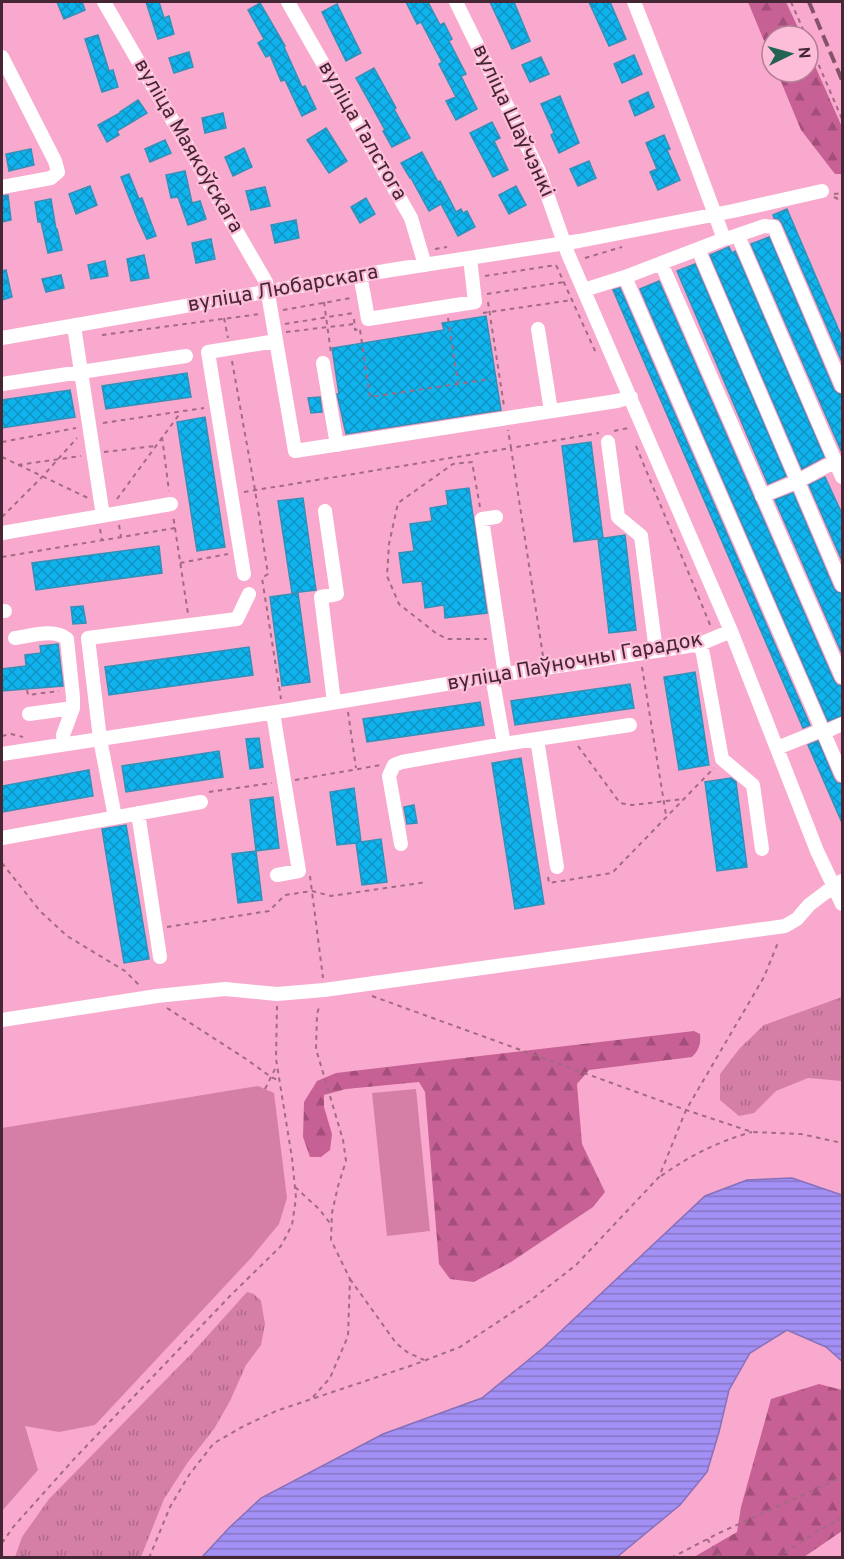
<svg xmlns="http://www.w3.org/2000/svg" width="844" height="1559" viewBox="0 0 844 1559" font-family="Overpass,sans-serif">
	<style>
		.grass { fill: url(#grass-tufts) }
		.forest { fill: url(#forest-firs) }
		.green { fill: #d57fa7 }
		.water { fill: url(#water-rules); stroke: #8770ba; stroke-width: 1.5 }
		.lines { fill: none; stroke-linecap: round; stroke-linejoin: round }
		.stream { stroke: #8770ba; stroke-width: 4 }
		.building { fill: url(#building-cross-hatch); stroke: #358fb7; stroke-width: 1.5 }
		.path { stroke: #a36a84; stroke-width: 2; stroke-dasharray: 4.5 4.5; stroke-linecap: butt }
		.minor { stroke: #fff; stroke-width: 14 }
		.rail { stroke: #835369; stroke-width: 4; stroke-dasharray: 12 6; stroke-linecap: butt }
		.labels { text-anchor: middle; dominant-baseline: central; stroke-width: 4.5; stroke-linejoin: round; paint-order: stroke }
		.street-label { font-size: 21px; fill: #452634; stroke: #fdbcd8 }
	</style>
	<defs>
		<pattern id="grass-tufts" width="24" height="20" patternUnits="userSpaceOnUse" patternTransform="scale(1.5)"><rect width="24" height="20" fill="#d57fa7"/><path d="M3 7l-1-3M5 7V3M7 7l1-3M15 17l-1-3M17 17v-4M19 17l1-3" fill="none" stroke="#af6889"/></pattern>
		<pattern id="forest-firs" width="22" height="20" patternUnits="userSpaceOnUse" patternTransform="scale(1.5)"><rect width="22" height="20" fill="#c76094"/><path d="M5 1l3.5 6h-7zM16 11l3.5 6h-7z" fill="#a34f7a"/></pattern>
		<pattern id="water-rules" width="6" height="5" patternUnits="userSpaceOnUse" patternTransform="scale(1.5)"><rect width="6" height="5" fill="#a390f4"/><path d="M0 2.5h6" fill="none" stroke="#8775c6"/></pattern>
		<pattern id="building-cross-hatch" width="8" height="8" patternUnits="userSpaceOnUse" patternTransform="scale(1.5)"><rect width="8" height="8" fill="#0fb4ee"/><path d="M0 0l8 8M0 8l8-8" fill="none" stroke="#1092c2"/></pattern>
	</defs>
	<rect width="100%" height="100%" fill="#f9a9cd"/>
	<path class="grass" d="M842,997V1081L808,1078L776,1091L754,1113L739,1116L720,1100V1074L740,1048L764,1025Z
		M247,1292L254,1294L261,1301L265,1324L261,1345L246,1365L230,1401L214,1429L188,1462L164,1499L141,1557H15L22,1537L49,1499L192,1353Z"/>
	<path class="forest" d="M748,2H786L802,36H772V60Z
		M808,50L842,127V174H835L801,130L777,72H808Z
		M694,1031L700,1034C701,1044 699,1050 692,1057L589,1070L577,1084L582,1144L605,1192L593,1207L511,1262L474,1282L450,1279L439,1264L425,1092L419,1082L346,1089L324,1095V1107L332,1134L330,1150L321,1157H310L303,1137L304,1102L317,1081L336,1073Z
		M819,1384L842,1390V1531L804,1557H694L737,1532L741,1507L771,1399Z"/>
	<path class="green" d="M258,1086L274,1093L287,1198L279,1224L251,1258L95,1425L59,1432L25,1426L38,1470L2,1511V1128Z
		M416,1089L430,1231L387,1236L372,1093Z"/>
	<path class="water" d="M792,1178L842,1195V1361L826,1347L787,1330L750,1353L729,1390L719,1432L707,1472L680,1505L617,1557H202L229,1528L261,1498L383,1434L482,1398L543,1348L705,1196L747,1180Z"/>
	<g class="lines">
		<path class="stream" d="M23,1558V1557"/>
	</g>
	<path class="building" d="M57,2H82L85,10L64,19Z
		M146,2H159L164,18L169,16L174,34L158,39Z
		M406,2H428L440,25L444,23L452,39L449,41L466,74L461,76L477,109L456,120L446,101L456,97L439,64L442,62L421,22L417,24Z
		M490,2H514L530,41L512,49Z
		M589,2H610L626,39L609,46Z
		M260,3L285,46L284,47L302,87L305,86L316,109L302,116L285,80L281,81L270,55L266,57L258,43L264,39L248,10Z
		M337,4L361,53L346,61L322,12Z
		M98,35L109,71L113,70L118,87L102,92L85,39Z
		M189,52L193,67L174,73L169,58Z
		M634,55L642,74L622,83L614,64Z
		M541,57L549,74L530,82L522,65Z
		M374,68L396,108L394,109L410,138L392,147L383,131L385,130L356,78Z
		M648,92L654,107L635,116L629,101Z
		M560,96L579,143L559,153L551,135L554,133L541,104Z
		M138,100L147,113L117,131L119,135L107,142L98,125L120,113V112Z
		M223,113L226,128L205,133L202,118Z
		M492,122L500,138L494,141L508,170L493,177L470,133Z
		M326,128L347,161L329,173L307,140Z
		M664,135L670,149L667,150L680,180L658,190L650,172L657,169L646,143Z
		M165,140L171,153L150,162L145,149Z
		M244,148L252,167L233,176L225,157Z
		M31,149L34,165L9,171L6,154Z
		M422,152L438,182L440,181L456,212L461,209L463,213L467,211L475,227L458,236L441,204L429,211L411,178H410L401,163Z
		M589,161L596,178L578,186L570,169Z
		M185,171L192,203L200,201L206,219L188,225L178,197L171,198L166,175Z
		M129,174L139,199L142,198L156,236L147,239L138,220L121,177Z
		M90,186L97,205L76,214L69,194Z
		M516,186L526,205L509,214L499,195Z
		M265,187L270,206L251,210L246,191Z
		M8,195L11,220L2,222V196Z
		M366,198L375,214L360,223L351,207Z
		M51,199L56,229H57L62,250L48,253L41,222H38L35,202Z
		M787,209L843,340V364L782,223L779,219L774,218L773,215Z
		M296,220L299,238L275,243L271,225Z
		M769,237L834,390L837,393L843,395V455L751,244Z
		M211,239L215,259L196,263L192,243Z
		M729,247L732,253L735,251L824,457L802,469L710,255Z
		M144,255L149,278L131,281L127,259Z
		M105,261L108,276L91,279L88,265Z
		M695,264L786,476L768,484L677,271Z
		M6,270L12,297L2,300V271Z
		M61,275L64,288L46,292L42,279Z
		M659,281L834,681L837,685L843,686V715L828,721L640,289Z
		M620,288L810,725L803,728L613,290Z
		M486,316L501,410L346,434L337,394H339L332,348L444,330L442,323Z
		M187,373L191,397L106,409L102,386Z
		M70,390L75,417L2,428V400Z
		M320,397L322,412L311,413L308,398Z
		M205,417L225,547L197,551L177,422Z
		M591,442L603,538L574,542L562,446Z
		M825,477L843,516V563L809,485Z
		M469,488L487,613L445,618L444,605L425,608L422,581L403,583L399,553L414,551L410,524L432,521L430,508L448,505L446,491Z
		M793,493L834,589L837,592L843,594V656L775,500Z
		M303,498L316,590L292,593L278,501Z
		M625,535L636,630L609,633L598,539Z
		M159,546L162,573L36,590L32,563Z
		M298,593L310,682L282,686L270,597Z
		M83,606L86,623L73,624L71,607Z
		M58,644L63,686L2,691V669L26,666L25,655L41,653L40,646Z
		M249,647L253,675L109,695L105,667Z
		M695,672L709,765L679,770L664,677Z
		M630,684L634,708L515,725L511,701Z
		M480,702L484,725L367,742L363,719Z
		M259,738L263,767L250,769L246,739Z
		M818,741L834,779L837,783L843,784V825L808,745Z
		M219,751L223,777L126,792L122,766Z
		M521,758L544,904L515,909L492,763Z
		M89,770L93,796L2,812V786Z
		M731,778L736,782L747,867L717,871L705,782Z
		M354,788L361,842L381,839L387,882L362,885L356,843L337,845L330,792Z
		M273,797L279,848L256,851L250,800Z
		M414,805L417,823L407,824L404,807Z
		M126,825L149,959L124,963L102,829Z
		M256,851L262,900L238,903L232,854Z"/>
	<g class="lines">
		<path class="path" d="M791,2L806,36
			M808,40L842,119
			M834,194L842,193
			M834,197L842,201
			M435,249L447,247
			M585,258L622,247
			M485,276L556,265L596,353
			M487,294L564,282
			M324,302L331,353
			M488,302L504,406
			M283,310L351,298
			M483,313L572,300
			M224,318L228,338
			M448,318L458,383
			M354,319L355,330L361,329
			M285,324L353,313
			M360,330L370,397L491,379
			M286,332L354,324
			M102,335L260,314
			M232,361L255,490L268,574L262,578L281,699
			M103,423L204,408
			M614,431L628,428
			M162,437L169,491
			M2,442L76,428
			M636,446L711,627
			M104,452L155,446
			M2,457L88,498
			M18,465L81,456
			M244,492L511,448L508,430
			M117,499L181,412
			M480,507L472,462L453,464L398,503L389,544L387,576L399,604L437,634L448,639H487
			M2,517L42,477L77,438
			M119,525L121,537
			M175,528L188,614
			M100,529L102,540
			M2,557L175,528L173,515
			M180,563L228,554
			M543,656L511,448L599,433
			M642,667L666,815
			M27,690L28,695L59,691
			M348,712L356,768
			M2,736L11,734L23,737
			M578,746L620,803L632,805L684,799
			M295,780L381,765
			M209,792L272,783
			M2,863L40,911L67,936L125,971L139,985
			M310,876L323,978
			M548,877L549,883L612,873L714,768
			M167,927L269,911L285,895L312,891L331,896L427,882
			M372,996L686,1110L752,1132L801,1134L842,1143
			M167,1008L246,1059L271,1077L280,1081
			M265,1089L277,1065
			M661,1176C691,1155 717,1142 752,1132
			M295,1187L319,1209L330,1223
			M350,1279L396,1343L407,1352L424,1360
			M313,1397L330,1378L348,1336L350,1279L331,1240L332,1213L338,1186L346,1161L343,1140L316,1049L317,1014L320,1004
			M707,1539L721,1558
			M2,1543L14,1526L75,1458L230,1296L281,1246L292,1225L296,1198L292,1158L276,1059L277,1006
			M149,1558L170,1507L189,1475L214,1443L244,1426L276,1411L413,1365L460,1347L531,1300L576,1265L659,1177L686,1110L764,977L779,940
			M671,1558L717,1534L842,1477
			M777,1558L816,1532L842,1518"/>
		<path class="minor" d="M104,2L266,282L295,451L617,401L631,397
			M288,2L411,218L425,265
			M456,2L539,171L568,254L731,631L817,851L842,904
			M2,57L55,161L58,172L51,178L2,187
			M738,236L842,477
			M729,238L764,226L774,227L842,386
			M698,249L842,585
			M661,263L842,677
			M360,275L364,296L368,319L475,302L470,258
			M625,277L842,775
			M584,290L625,277L724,239C695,160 665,80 634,2
			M74,326L103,516
			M538,329L551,411
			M2,338L391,270L579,241L733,211L822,191
			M323,363L337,445
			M2,384L186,356
			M608,442L618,517L641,536L656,651
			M762,496L798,481L836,461
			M325,511L337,594L321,597L334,702
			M496,517L482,519L505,675
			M2,533L171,504
			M244,574L208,352L276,341
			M2,611H5
			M15,638C30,636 55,628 67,639L73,697V708
			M700,644L703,654L722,759L753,785L762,849
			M492,676L504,744
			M273,713L299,871L277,875
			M29,714L73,708L63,735L64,744
			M823,733L842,724
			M537,739L557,867
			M777,748L822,730
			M2,754L283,711L519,672L682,647L700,644L731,631
			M138,813L160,957
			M115,817L100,739L88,638L237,619L249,594
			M2,838L201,802
			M401,844L389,776L394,765L402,762L504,744L630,725
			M2,1020L157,996L225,989L277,994L324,990L785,926L797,919L809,905L834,886L842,881"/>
		<path class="rail" d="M809,2L842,80"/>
	</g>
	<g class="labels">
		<g class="street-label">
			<text transform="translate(513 121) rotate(65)">вуліца Шаўчэнкі</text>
			<text transform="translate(362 131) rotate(60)">вуліца Талстога</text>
			<text transform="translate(188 146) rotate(60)">вуліца Маякоўскага</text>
			<text transform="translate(283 289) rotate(-10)">вуліца Любарскага</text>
			<text transform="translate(575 662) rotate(-10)">вуліца Паўночны Гарадок</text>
		</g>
	</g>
	<rect width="844" height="1559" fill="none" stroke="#452634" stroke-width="6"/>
	<g transform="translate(790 54) rotate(85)"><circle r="28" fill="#fdbcd8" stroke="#b38096" stroke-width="1.5"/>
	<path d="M0-4.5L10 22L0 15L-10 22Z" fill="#236351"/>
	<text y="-9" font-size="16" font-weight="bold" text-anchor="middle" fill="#452634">N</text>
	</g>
</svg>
